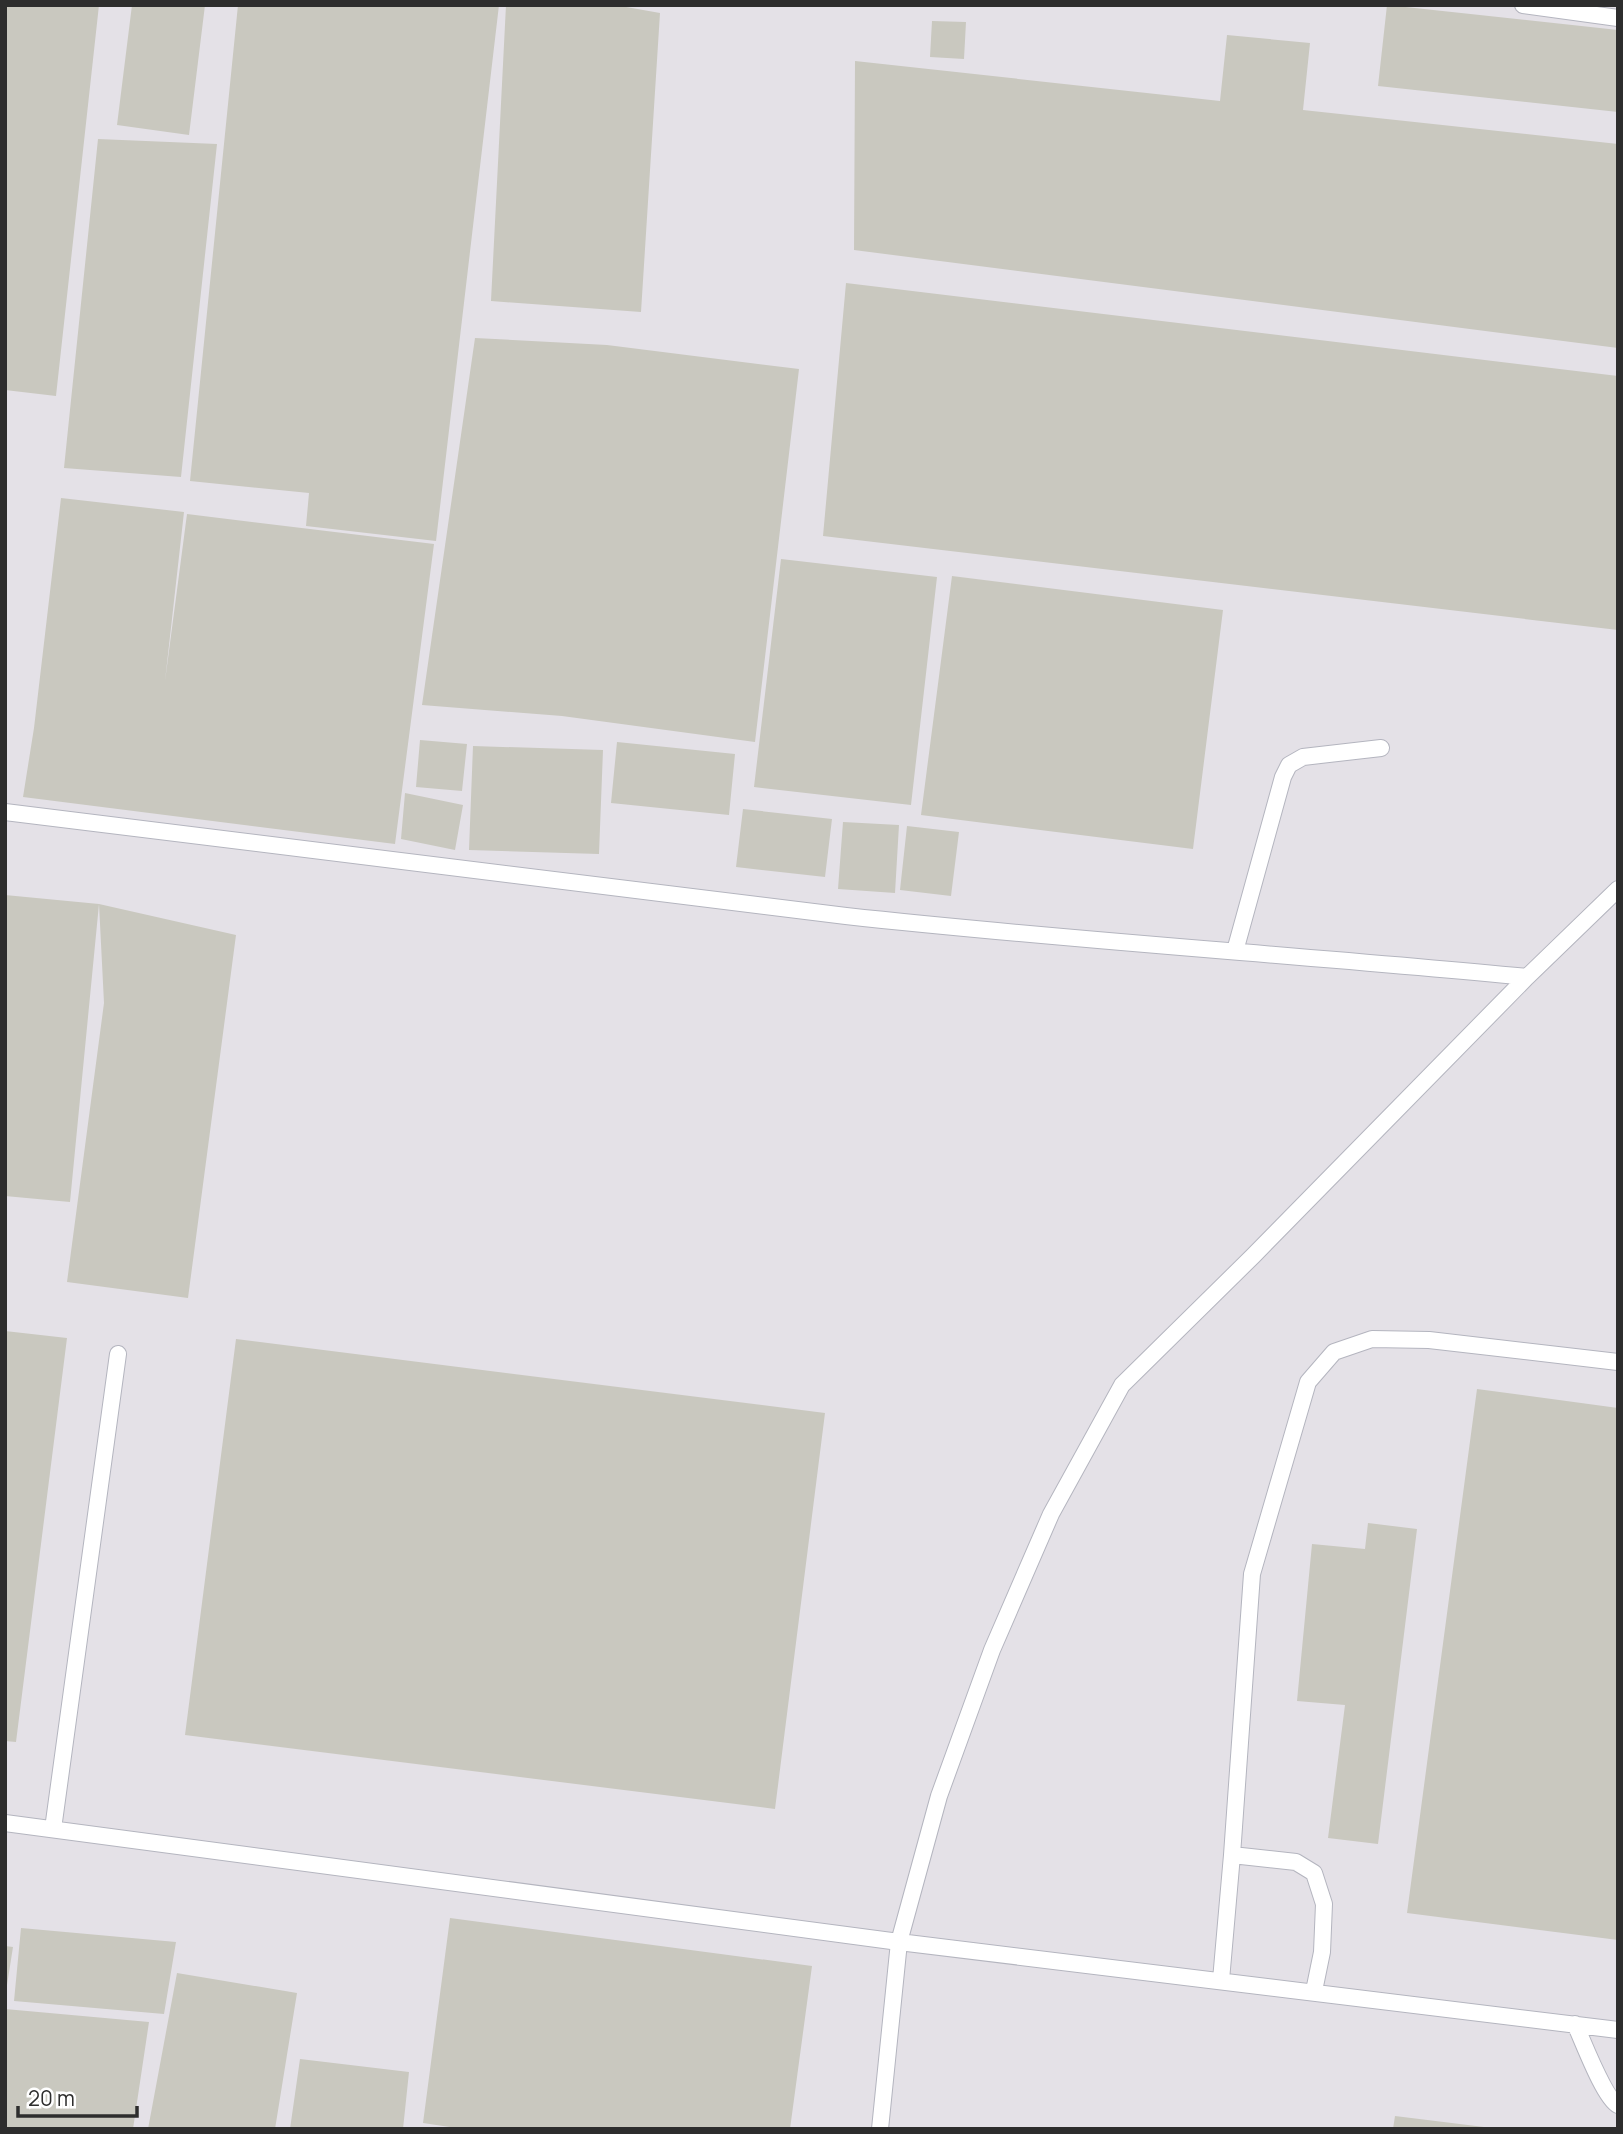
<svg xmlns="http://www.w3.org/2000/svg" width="1623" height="2134" viewBox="0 0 1623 2134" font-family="Manrope,sans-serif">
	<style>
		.industrial { fill: #e4e1e7 }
		.building { fill: #c9c8bf }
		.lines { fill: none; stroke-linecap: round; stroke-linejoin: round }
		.service-casing { stroke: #b4b5bf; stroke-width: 18 }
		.service { stroke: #fff; stroke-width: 16 }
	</style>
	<rect width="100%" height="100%" fill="#edeae1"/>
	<path class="industrial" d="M5,5H1618V2129H5Z"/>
	<path class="building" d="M5,5H99L56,396L5,390Z
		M132,5H205L189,135L117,125Z
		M238,5H499L436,541L306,526L309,493L190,481Z
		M506,5H615L660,13L641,312L491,301Z
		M1387,5L1618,30V112L1378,86Z
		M932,21L966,22L964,59L930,57Z
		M1227,35L1310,43L1303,110L1618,144V348L854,250L855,61L1220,101Z
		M98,139L217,144L181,477L64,468Z
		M846,283L1618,376V630L823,536Z
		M475,338L607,345L799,369L755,742L562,716L422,705Z
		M61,498L184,512L165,681L187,514L434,544L395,844L23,797L34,728Z
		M781,559L937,577L911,805L754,787Z
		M952,576L1223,610L1193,849L921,815Z
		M420,740L467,744L462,791L416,787Z
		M617,742L735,754L729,815L611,803Z
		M473,746L603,750L599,854L469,850Z
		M405,793L463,805L455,850L401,839Z
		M743,809L832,819L825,877L736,867Z
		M843,822L899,825L895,893L838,889Z
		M907,826L959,832L951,896L900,890Z
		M5,895L99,904L236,935L188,1298L67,1282L104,1003L99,904L70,1202L5,1196Z
		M5,1331L67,1338L16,1742L5,1741Z
		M236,1339L825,1413L775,1809L185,1735Z
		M1477,1389L1618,1408V1940L1407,1913Z
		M1368,1523L1417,1529L1378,1844L1328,1838L1345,1705L1297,1701L1312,1544L1365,1549Z
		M450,1918L812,1966L790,2129H463L423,2123Z
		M21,1928L176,1942L164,2014L14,2001Z
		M5,1946L13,1947L7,1985H5Z
		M177,1973L297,1993L275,2129H148Z
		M5,2009L149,2022L133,2129H5Z
		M300,2059L409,2072L403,2129H290Z
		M1395,2116L1484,2127V2129H1393Z"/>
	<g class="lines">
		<g class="service-casing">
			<path id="service" d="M1523,5L1618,18
				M5,812L846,916C1073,941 1300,955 1527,977
				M1235,951L1283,777L1289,765L1303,757L1381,748
				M5,1823L899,1942L1618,2030
				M53,1829L118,1354
				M1232,1855L1296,1862L1314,1873L1324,1904L1322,1952L1314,1991
				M1221,1980L1232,1855L1252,1574L1308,1382L1334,1352L1372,1339L1429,1340L1618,1362
				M1575,2024C1583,2041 1604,2098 1618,2105
				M880,2129L899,1942L939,1796L992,1650L1051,1514L1122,1385L1253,1256L1527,977L1618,889"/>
		</g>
		<use href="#service" class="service"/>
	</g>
	<rect width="1623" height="2134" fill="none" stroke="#2d2d2d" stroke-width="14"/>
	<path d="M18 2106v10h119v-10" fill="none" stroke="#2d2d2d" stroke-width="3.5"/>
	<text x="28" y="2106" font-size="21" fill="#2d2d2d" stroke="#ffffff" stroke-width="5" paint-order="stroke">20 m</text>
</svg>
